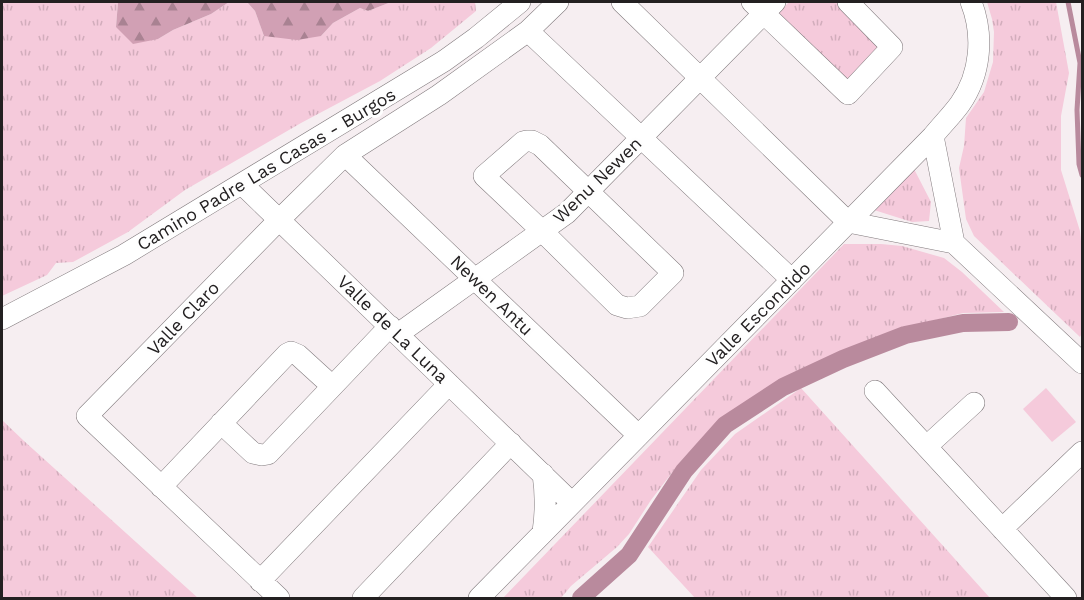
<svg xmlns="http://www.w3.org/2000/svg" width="1084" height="600" viewBox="0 0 1084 600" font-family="'Work Sans',sans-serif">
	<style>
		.grass { fill: url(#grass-tufts) }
		.forest { fill: url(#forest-firs) }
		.park { fill: #f5cadb }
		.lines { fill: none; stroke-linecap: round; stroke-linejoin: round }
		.stream { stroke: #b98a9d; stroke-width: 5 }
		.canal { stroke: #b98a9d; stroke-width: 18 }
		.minor-casing { stroke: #817a7d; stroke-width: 22 }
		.minor { stroke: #fff; stroke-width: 21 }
		.labels { text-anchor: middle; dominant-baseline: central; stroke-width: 6; stroke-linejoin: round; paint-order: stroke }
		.street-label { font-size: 18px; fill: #232021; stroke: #fefefe }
	</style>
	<defs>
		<pattern id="grass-tufts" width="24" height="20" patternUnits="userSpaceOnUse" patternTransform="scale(1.5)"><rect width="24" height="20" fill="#f5cadb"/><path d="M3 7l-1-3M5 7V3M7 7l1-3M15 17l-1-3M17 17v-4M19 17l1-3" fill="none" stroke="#d2adbc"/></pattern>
		<pattern id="forest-firs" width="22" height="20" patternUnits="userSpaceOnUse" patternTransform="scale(1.5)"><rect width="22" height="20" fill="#d1a0b4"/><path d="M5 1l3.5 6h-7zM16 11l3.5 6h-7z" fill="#a98292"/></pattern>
	</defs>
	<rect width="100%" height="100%" fill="#f6eef1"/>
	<path class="grass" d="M2,2H118L116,27L158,39L173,30L211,14L229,2H247L255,11L264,36H321L333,23L360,8L368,11L391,2H475L476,11L431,48L380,81L301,123L185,190L128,232L73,262L56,263L47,275L2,296Z
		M789,2H840L882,43L846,82L776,15Z
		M987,2H1056L1069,73L1061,116V170L1080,231L1082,252V333L1080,337L974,236L966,219L959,168L964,146L966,118L984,92L993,62L994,32L992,19Z
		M913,167L931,202L929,221L912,222L874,210Z
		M844,244H881L902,246L944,258L962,272L1004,312L963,313L928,322L891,333L854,347L787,379L736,408L717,422L681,461L651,500L629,534L617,547L571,586L561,598H503Z
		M801,388L990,598H695L648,547L701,470L735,434Z
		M2,420L24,441L198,598H2Z"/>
	<path class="forest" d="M118,2H229L211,14L173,30L158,39L133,44L116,27Z
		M247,2H391L368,11L360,8L333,23L321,36L297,40L264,36L255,11Z"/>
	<path class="park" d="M1046,388L1076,422L1052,442L1023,409Z"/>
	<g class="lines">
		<path class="stream" d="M1068,2L1080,63L1077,110L1079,164L1082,175"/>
		<path class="canal" d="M581,598L629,555L684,471L725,425L783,387L843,359L905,335L963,323L1009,322"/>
		<g class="minor-casing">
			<path id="minor" d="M622,2L848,222
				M752,2L848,94L892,47L848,2
				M528,31L792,280
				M933,136L954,243L1082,363
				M527,141H532L540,145L673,273L640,306L627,308L617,305L542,231L484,176L523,142Z
				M345,155L638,435
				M242,184L572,503
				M848,222L954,243
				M2,319L124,255L444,61L476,38L520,2
				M398,334L567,213L775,2
				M875,391L1066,598
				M221,423L253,453L262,455L268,454L390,326
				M927,446L974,403
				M543,474C546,494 546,512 543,532
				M161,487L287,354L291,352L298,355L332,386
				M1002,529L1082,452
				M260,581L449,384
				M279,598L87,416L280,219L345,155L439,95L528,31L558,2
				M363,598L511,443
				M479,598L933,136C942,125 952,115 960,104C981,74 984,35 971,2"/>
		</g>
		<use href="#minor" class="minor"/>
	</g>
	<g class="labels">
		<g class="street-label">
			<text transform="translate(266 169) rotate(-31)">Camino Padre Las Casas - Burgos</text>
			<text transform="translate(597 180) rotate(-44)">Wenu Newen</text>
			<text transform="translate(492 295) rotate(44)">Newen Antu</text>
			<text transform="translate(758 314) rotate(-45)">Valle Escondido</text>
			<text transform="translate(183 318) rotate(-46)">Valle Claro</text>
			<text transform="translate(393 329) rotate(44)">Valle de La Luna</text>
		</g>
	</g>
	<rect width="1084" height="600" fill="none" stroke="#232021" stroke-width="6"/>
</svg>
